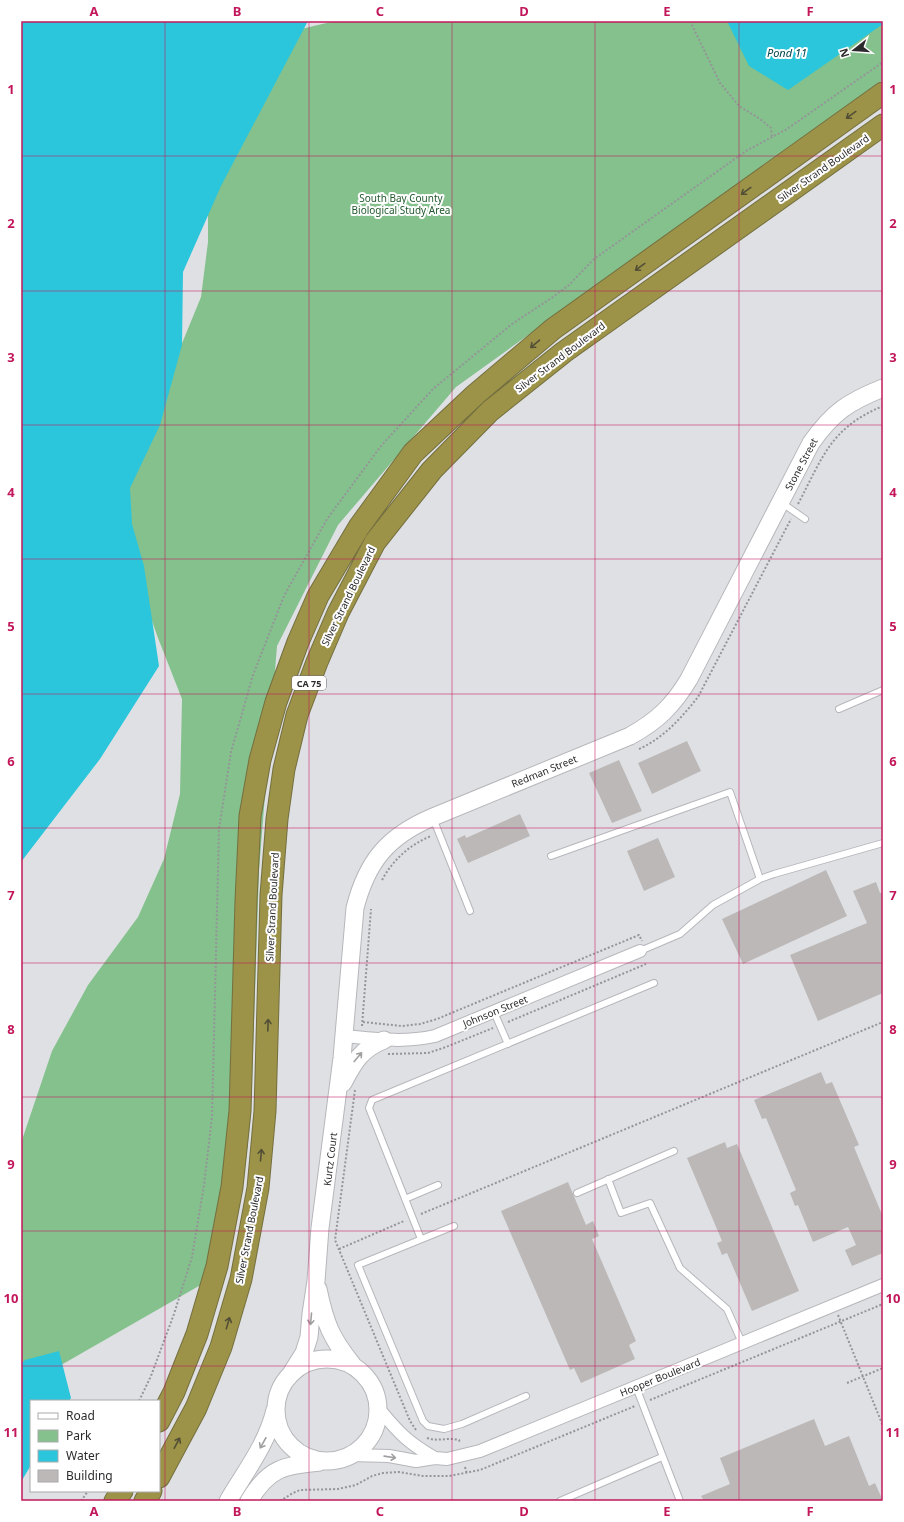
<svg xmlns="http://www.w3.org/2000/svg" width="904" height="1522" viewBox="0 0 904 1522" font-family="'Noto Sans',sans-serif">
	<style>
		.green { fill: #84c18c }
		.water { fill: #2bc6dc }
		.building { fill: #bcb8b7 }
		.lines { fill: none; stroke-linecap: round; stroke-linejoin: round }
		.lane-casing { stroke: #b6b7bb; stroke-width: 8 }
		.street-casing { stroke: #b6b7bb; stroke-width: 14 }
		.secondary-casing { stroke: #b6b7bb; stroke-width: 19 }
		.highway-casing { stroke: #746f3f; stroke-width: 23 }
		.path { stroke: #949598; stroke-width: 2; stroke-dasharray: 2 2; stroke-linecap: butt }
		.lane { stroke: #fff; stroke-width: 6 }
		.street { stroke: #fff; stroke-width: 12 }
		.secondary { stroke: #fff; stroke-width: 17 }
		.highway { stroke: #9c9348; stroke-width: 21 }
		.oneway { stroke: #534f36 }
		.oneway2 { stroke: #a0a0a0 }
		.grid { fill: none; stroke: #c2185b; stroke-width: 1; stroke-opacity: 0.55 }
		.labels { text-anchor: middle; dominant-baseline: central; stroke-width: 4; stroke-linejoin: round; paint-order: stroke }
		.shield { fill: #fff; stroke: #6b6b6c; stroke-width: 1 }
		.shield-label { font-size: 9px; font-weight: bold; fill: #2b2b2d }
		.street-label { font-size: 10px; fill: #2b2b2d; stroke: #fff }
		.park-label { font-size: 10px; fill: #21582c; stroke: #fff }
		.water-label { font-size: 11px; font-style: italic; fill: #02454e; stroke: #fff }
		.neatline { fill: none; stroke: #c2185b; stroke-width: 1.5 }
		.grid-label { font-size: 13px; text-anchor: middle; font-weight: bold; fill: #c2185b }
	</style>
	<rect width="100%" height="100%" fill="#dfe0e4"/>
	<path class="green" d="M335,21H883V80L456,387L338,525L277,646L259,870L251,1113C246,1166 239,1219 225,1271L21,1388V1143L52,1051L88,985L138,917L164,859L180,794L182,699L158,638L129,556L121,492L201,297L208,242V192L284,33Z"/>
	<path class="water" d="M21,21H308L221,186L183,272L182,345L160,425L130,488L132,524L144,566L159,666L100,759L21,862Z
		M727,21H883V24L788,90L749,66Z
		M59,1351L71,1398L69,1401H31V1465L21,1482V1364L25,1360Z"/>
	<path class="building" d="M687,741L701,771L652,794L638,763Z
		M619,760L642,811L612,823L589,773Z
		M520,814L530,836L468,863L457,839L465,835L466,838Z
		M658,838L675,877L644,891L627,851Z
		M826,870L847,916L743,964L722,919Z
		M876,882L880,893H883V993L818,1021L790,955L867,923L853,891Z
		M821,1072L826,1084L832,1082L859,1145L854,1147L883,1217V1253L852,1266L845,1250L856,1245L848,1227L813,1242L798,1205L795,1206L790,1193L796,1190L766,1118L762,1119L754,1100Z
		M725,1142L727,1148L737,1144L799,1291L752,1311L727,1253L722,1255L717,1243L722,1241L687,1158Z
		M568,1182L586,1225L593,1221L599,1236L592,1239L636,1341L629,1345L635,1359L581,1383L574,1368L570,1370L501,1211Z
		M814,1419L825,1446L849,1436L869,1486L875,1483L883,1501H704L701,1496L730,1484L720,1458Z"/>
	<g class="lines">
		<g class="lane-casing">
			<path id="lane" d="M782,503L805,519
				M839,709L883,690
				M433,818L470,911
				M551,856L730,792L760,879
				M640,951L680,934L713,905L760,879L774,874L883,843
				M494,1012L508,1044
				M608,1179L621,1213L650,1203L680,1268L727,1309L742,1343
				M577,1193L674,1151
				M405,1199L438,1185
				M454,1226L358,1265L423,1421L428,1426L444,1429L462,1424L526,1396
				M421,1239L369,1108L372,1100L654,983
				M636,1387L680,1501
				M560,1501L662,1457"/>
		</g>
		<g class="street-casing">
			<path id="street" d="M344,1036C376,1039 403,1043 435,1036L640,951
				M379,1409C398,1432 408,1443 435,1458
				M351,1455L389,1456L416,1461L435,1458L447,1459L480,1451L883,1285"/>
		</g>
		<g class="secondary-casing">
			<path id="secondary" d="M343,1083C354,1062 361,1049 384,1040
				M318,1289C325,1323 331,1338 352,1364
				M276 1410a51 51 0 1 1 102 0a51 51 0 1 1-102 0Z
				M292,1372L304,1353L309,1337L311,1314L316,1281L320,1228L342,1058L355,908C367,861 388,836 433,817L630,736C657,721 673,706 689,679L811,443C833,412 848,402 883,388
				M228,1501C245,1472 267,1444 275,1410
				M249,1501C269,1467 284,1466 320,1462"/>
		</g>
		<g class="highway-casing">
			<path id="highway" d="M159,1421L174,1392L197,1334L217,1266L232,1187L240,1111L246,901L250,816L260,760L276,702L298,642L318,596L359,527L413,453L476,394L553,329L883,93
				M159,1477L196,1408L221,1347L241,1279L258,1188L265,1111L271,895L277,819L284,769L297,715L317,662L338,613L375,542L432,470L490,411L564,352L883,125
				M115,1501L122,1491
				M145,1501L151,1491"/>
		</g>
		<path class="path" d="M690,21L720,83L739,106L760,119L771,128L772,137
			M798,504C823,457 830,428 883,406
			M639,749C664,738 682,717 698,697L791,519
			M382,880C393,860 409,845 431,836
			M363,1022L402,1026L420,1024L437,1019L639,935L642,941
			M508,1022L646,964
			M362,1026L371,909
			M388,1054L428,1053L446,1047L493,1028
			M355,1090L335,1240L410,1421L416,1430
			M421,1214L883,1022
			M339,1249L404,1221
			M838,1315L883,1426
			M847,1383L883,1368
			M650,1400L883,1304
			M139,1401L151,1376L174,1314L192,1257L204,1185L212,1117L219,829L231,752L253,675L284,596L327,519L381,446L433,389L512,324L553,297L569,285L594,259L746,151L787,129L883,62
			M427,1438C438,1442 448,1437 459,1440L460,1443
			M465,1467L467,1474
			M81,1501L88,1491
			M280,1501L293,1493L300,1490L338,1489L356,1485L372,1476L383,1473L399,1472L423,1476H449L480,1470L635,1406"/>
		<use href="#lane" class="lane"/>
		<use href="#street" class="street"/>
		<use href="#secondary" class="secondary"/>
		<use href="#highway" class="highway"/>
	</g>
	<defs><path id="oneway-shaft" d="M-6 0H5M1.5-3L5.5 0L1.5 3" fill="none" stroke-width="1.6" stroke-linecap="round" stroke-linejoin="round"/></defs>
	<g class="oneway">
		<use href="#oneway-shaft" transform="translate(851 115) rotate(144)"/>
		<use href="#oneway-shaft" transform="translate(746 191) rotate(144)"/>
		<use href="#oneway-shaft" transform="translate(640 267) rotate(144)"/>
		<use href="#oneway-shaft" transform="translate(535 344) rotate(140)"/>
		<use href="#oneway-shaft" transform="translate(268 1025) rotate(-88)"/>
		<use href="#oneway-shaft" transform="translate(261 1155) rotate(-85)"/>
		<use href="#oneway-shaft" transform="translate(228 1323) rotate(-74)"/>
		<use href="#oneway-shaft" transform="translate(177 1443) rotate(-62)"/>
	</g>
	<g class="oneway2">
		<use href="#oneway-shaft" transform="translate(358 1057) rotate(-50)"/>
		<use href="#oneway-shaft" transform="translate(311 1319) rotate(95)"/>
		<use href="#oneway-shaft" transform="translate(263 1443) rotate(119)"/>
		<use href="#oneway-shaft" transform="translate(390 1457) rotate(8)"/>
	</g>
	<path class="grid" d="M165,21V1501M309,21V1501M452,21V1501M595,21V1501M739,21V1501M21,156H883M21,291H883M21,425H883M21,559H883M21,694H883M21,828H883M21,963H883M21,1097H883M21,1231H883M21,1366H883"/>
	<g class="labels">
		<rect class="shield" x="292" y="676" width="34" height="14" rx="3"/>
		<g class="shield-label">
			<text x="309" y="683">CA 75</text>
		</g>
		<g class="street-label">
			<text transform="translate(823 168) rotate(-35)">Silver Strand Boulevard</text>
			<text transform="translate(560 357) rotate(-37)">Silver Strand Boulevard</text>
			<text transform="translate(801 464) rotate(-62)">Stone Street</text>
			<text transform="translate(348 596) rotate(-64)">Silver Strand Boulevard</text>
			<text transform="translate(544 771) rotate(-22)">Redman Street</text>
			<text transform="translate(272 907) rotate(-87)">Silver Strand Boulevard</text>
			<text transform="translate(495 1011) rotate(-22)">Johnson Street</text>
			<text transform="translate(330 1159) rotate(-83)">Kurtz Court</text>
			<text transform="translate(249 1230) rotate(-79)">Silver Strand Boulevard</text>
			<text transform="translate(660 1377) rotate(-22)">Hooper Boulevard</text>
		</g>
		<g class="park-label">
			<text x="401" y="198">South Bay County<tspan x="401" dy="12">Biological Study Area</tspan></text>
		</g>
		<g class="water-label">
			<text x="787" y="52">Pond 11</text>
		</g>
	</g>
	<rect width="904" height="1522" fill="none" stroke="#ffffff" stroke-width="44"/>
	<rect x="30" y="1400" width="130" height="92" fill="#ffffff" stroke="#aaaaab"/>
	<rect x="38" y="1413" width="20" height="6" fill="#ffffff" stroke="#aaaaab"/>
	<text x="66" y="1420" font-size="12" fill="#2b2b2d">Road</text>
	<rect x="38" y="1430" width="20" height="12" fill="#84c18c" stroke="#aaaaab"/>
	<text x="66" y="1440" font-size="12" fill="#2b2b2d">Park</text>
	<rect x="38" y="1450" width="20" height="12" fill="#2bc6dc" stroke="#aaaaab"/>
	<text x="66" y="1460" font-size="12" fill="#2b2b2d">Water</text>
	<rect x="38" y="1470" width="20" height="12" fill="#bcb8b7" stroke="#aaaaab"/>
	<text x="66" y="1480" font-size="12" fill="#2b2b2d">Building</text>
	<g transform="translate(854 50) rotate(253)" stroke="#ffffff" stroke-width="3" paint-order="stroke">
	<path d="M0-3L7 15L0 10L-7 15Z" fill="#2b2b2d"/>
	<text y="-6" font-size="11" font-weight="bold" text-anchor="middle" fill="#2b2b2d">N</text>
	</g>
	<rect x="22" y="22" width="860" height="1478" class="neatline"/>
	<g class="grid-label">
		<text x="94" y="16">A</text>
		<text x="237" y="16">B</text>
		<text x="380" y="16">C</text>
		<text x="524" y="16">D</text>
		<text x="667" y="16">E</text>
		<text x="810" y="16">F</text>
		<text x="11" y="94">1</text>
		<text x="893" y="94">1</text>
		<text x="11" y="228">2</text>
		<text x="893" y="228">2</text>
		<text x="11" y="362">3</text>
		<text x="893" y="362">3</text>
		<text x="11" y="497">4</text>
		<text x="893" y="497">4</text>
		<text x="11" y="631">5</text>
		<text x="893" y="631">5</text>
		<text x="11" y="766">6</text>
		<text x="893" y="766">6</text>
		<text x="11" y="900">7</text>
		<text x="893" y="900">7</text>
		<text x="11" y="1034">8</text>
		<text x="893" y="1034">8</text>
		<text x="11" y="1169">9</text>
		<text x="893" y="1169">9</text>
		<text x="11" y="1303">10</text>
		<text x="893" y="1303">10</text>
		<text x="11" y="1437">11</text>
		<text x="893" y="1437">11</text>
		<text x="94" y="1516">A</text>
		<text x="237" y="1516">B</text>
		<text x="380" y="1516">C</text>
		<text x="524" y="1516">D</text>
		<text x="667" y="1516">E</text>
		<text x="810" y="1516">F</text>
	</g>
</svg>
